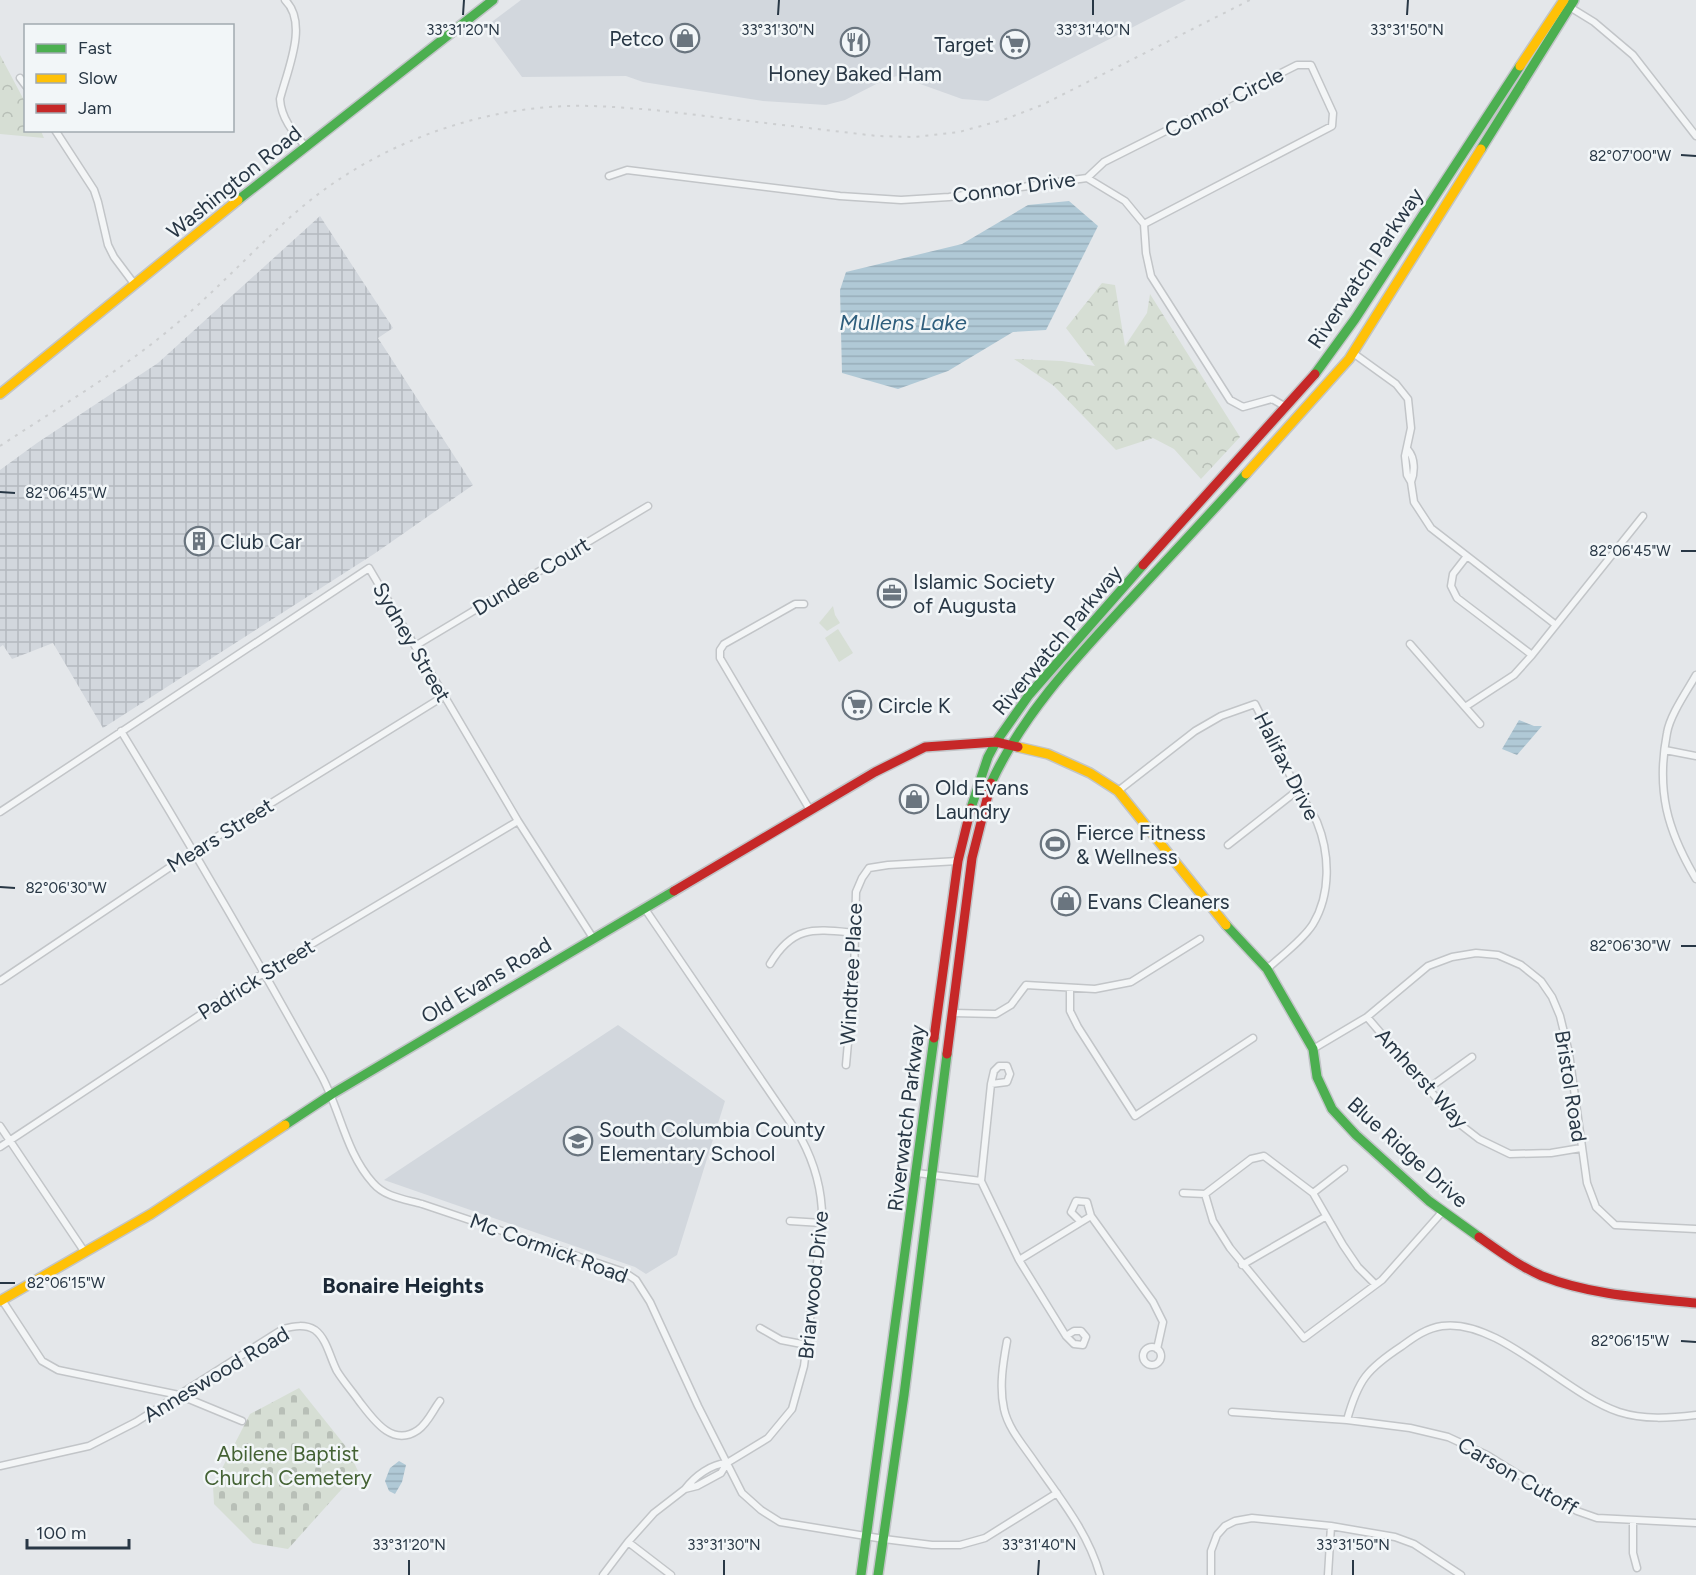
<svg xmlns="http://www.w3.org/2000/svg" width="1696" height="1575" viewBox="0 0 1696 1575" font-family="Figtree,sans-serif">
	<style>
		.built { fill: #d2d7dd }
		.industrial { fill: url(#industrial-grid) }
		.forest { fill: url(#forest-crowns) }
		.cemetery { fill: url(#cemetery-stones) }
		.green { fill: #d6ded4 }
		.water { fill: url(#water-rules) }
		.lines { fill: none; stroke-linecap: round; stroke-linejoin: round }
		.street-casing { stroke: #c2c5c8; stroke-width: 9 }
		.fast-casing { stroke: #c2c5c8; stroke-width: 12 }
		.slow-casing { stroke: #c2c5c8; stroke-width: 12 }
		.jam-casing { stroke: #c2c5c8; stroke-width: 12 }
		.street { stroke: #f3f5f6; stroke-width: 6 }
		.fast { stroke: #4caf50; stroke-width: 9 }
		.slow { stroke: #ffc107; stroke-width: 9 }
		.jam { stroke: #c62828; stroke-width: 9 }
		.rail { stroke: #cdcfd1; stroke-width: 2; stroke-dasharray: 3 6; stroke-linecap: butt }
		.ticks { fill: none; stroke: #283745; stroke-width: 2 }
		.labels { text-anchor: middle; dominant-baseline: central; stroke-width: 5; stroke-linejoin: round; paint-order: stroke }
		.poi-label { font-size: 21px; fill: #283745; stroke: #f2f6f8; text-anchor: start }
		.street-label { font-size: 21px; fill: #283745; stroke: #f2f6f8 }
		.park-label { font-size: 21px; fill: #446234; stroke: #f2f6f8 }
		.water-label { font-size: 22px; font-style: italic; fill: #2f5e7d; stroke: #f2f6f8 }
		.neighbourhood-label { font-size: 22px; font-weight: bold; fill: #1b2836; stroke: #f2f6f8 }
		.ticks-label { font-size: 15px; text-anchor: middle; fill: #283745; stroke: #f2f6f8; stroke-width: 5; stroke-linejoin: round; paint-order: stroke }
	</style>
	<defs>
		<pattern id="industrial-grid" width="8" height="8" patternUnits="userSpaceOnUse" patternTransform="scale(1.5)"><rect width="8" height="8" fill="#d2d7dd"/><path d="M0 4h8M4 0v8" fill="none" stroke="#b4b9bf"/></pattern>
		<pattern id="forest-crowns" width="20" height="18" patternUnits="userSpaceOnUse" patternTransform="scale(1.5)"><rect width="20" height="18" fill="#d6ded4"/><path d="M2 6a3 3 0 1 1 6 0M12 15a3 3 0 1 1 6 0" fill="none" stroke="#b8bfb7"/></pattern>
		<pattern id="cemetery-stones" width="16" height="16" patternUnits="userSpaceOnUse" patternTransform="scale(1.5)"><rect width="16" height="16" fill="#d6ded4"/><path d="M2 7V4a2 2 0 0 1 4 0v3zM10 15v-3a2 2 0 0 1 4 0v3z" fill="#b8bfb7"/></pattern>
		<pattern id="water-rules" width="6" height="5" patternUnits="userSpaceOnUse" patternTransform="scale(1.5)"><rect width="6" height="5" fill="#b0c9d6"/><path d="M0 2.5h6" fill="none" stroke="#97adb9"/></pattern>
	</defs>
	<rect width="100%" height="100%" fill="#e4e7ea"/>
	<path class="built" d="M521,0H1186L988,101L962,99L898,76L888,78L845,100L826,105L763,101L643,82L626,76L522,77L485,27Z
		M618,1025L725,1101L677,1255L646,1274L635,1267L384,1180Z"/>
	<path class="industrial" d="M320,216L393,328L378,338L473,485L374,554L103,728L53,643L12,659L3,645L0,647V470L37,443L158,363Z"/>
	<path class="forest" d="M0,55L25,102L26,130L41,131L44,138L0,134Z
		M1102,283L1115,285L1125,346L1147,313L1150,294L1240,437L1201,479L1174,449L1153,438L1116,450L1054,386L1014,359L1062,361L1095,366L1066,328Z"/>
	<path class="cemetery" d="M299,1388L347,1448L358,1471L288,1549L253,1543L214,1504L213,1486L250,1414Z"/>
	<path class="green" d="M833,606L835,615L840,623L827,631L819,623Z
		M838,629L853,653L839,662L825,638Z"/>
	<path class="water" d="M1069,201L1098,226L1046,330L1013,332L948,371L898,389L842,373L840,290L846,272L962,244L1028,205Z
		M1519,720L1534,726H1542L1517,755L1502,749Z
		M399,1461L406,1465L402,1482L395,1494L389,1491L385,1481L390,1468Z"/>
	<g class="lines">
		<g class="street-casing">
			<path id="street" d="M285,0C309,23 287,71 280,99C281,118 293,132 305,146
				M1568,6L1594,22L1633,55L1696,136
				M20,78L26,86
				M55,130L94,190L98,202L108,245L114,257L135,285
				M609,176L627,170L840,196L901,200L949,197L1087,178L1125,201L1144,224L1146,253L1151,276L1230,400L1243,407L1272,399L1286,407
				M1087,178L1104,162L1297,65H1311L1333,113L1332,126L1144,224
				M1353,353L1396,384L1408,399L1411,428L1405,456L1407,475L1411,482L1414,502L1431,528L1556,625
				M1408,450C1415,458 1415,472 1411,482
				M1467,556L1453,574L1451,586L1457,598L1532,655
				M804,604H795L724,644L720,650V658L810,810
				M1410,644L1465,707L1514,675L1532,655L1643,516
				M415,646L648,506
				M1696,675C1687,691 1670,715 1667,733C1656,790 1667,830 1696,879
				M1465,707L1480,724
				M121,731C190,844 256,957 320,1073C340,1108 345,1152 373,1183C385,1197 404,1199 422,1204L624,1272L636,1280L650,1302L698,1406L742,1493L761,1510L780,1522L884,1539L932,1545H960L985,1538L1057,1493
				M1665,750L1696,756
				M1118,791L1195,731L1221,716L1255,704C1269,732 1282,760 1296,787C1302,799 1311,809 1317,822C1330,854 1331,894 1313,924C1303,940 1281,956 1267,969
				M0,812L369,568L518,821L593,938
				M1228,845L1298,790
				M645,909L801,1138C816,1166 823,1192 822,1223L804,1366L792,1409L768,1438L727,1463L721,1473L697,1486L685,1489C695,1476 711,1464 727,1463
				M770,964C793,925 814,929 855,933
				M0,981L194,851L444,696
				M1070,988V1011L1078,1027L1135,1116L1253,1038
				M953,1013L996,1014L1011,1005L1026,985L1095,989L1131,982L1200,939
				M1367,1017L1457,1122L1479,1139L1510,1154L1551,1153L1581,1148
				M1313,1049L1367,1017L1428,966L1452,957L1476,953L1498,955L1521,965L1541,981L1552,997L1560,1016L1569,1053L1587,1183L1596,1207L1615,1225L1696,1229
				M846,1065L854,975L856,892L862,878L869,868L888,865L958,861
				M1429,1088L1472,1057
				M0,1126L84,1251
				M0,1147L265,972L518,821
				M917,1173L981,1181
				M981,1181L1019,1260L1066,1336L1074,1344L1083,1345L1086,1337L1081,1331H1074L1066,1336
				M981,1181L991,1084L994,1071L999,1066H1007L1010,1074L1007,1082L991,1084
				M1183,1193L1205,1194L1251,1159L1264,1156L1313,1193L1343,1245L1358,1267L1375,1284
				M1313,1193L1344,1169
				M1205,1194L1213,1221L1230,1248L1304,1338L1382,1280L1443,1211
				M790,1221L822,1223
				M1081,1222L1071,1212L1076,1201L1087,1202L1091,1216L1153,1302L1163,1322L1157,1349
				M1019,1260L1091,1216
				M1242,1265L1325,1217
				M2,1300L42,1361L58,1370L179,1395L242,1421
				M760,1328L781,1340L807,1345
				M1007,1341C1003,1363 999,1387 1004,1409C1008,1428 1023,1445 1034,1461C1059,1497 1088,1532 1100,1575
				M1143 1356a9 9 0 1 1 18 0a9 9 0 1 1-18 0Z
				M1232,1412L1347,1420L1410,1428L1448,1437L1487,1455L1577,1511L1597,1518L1696,1523
				M1347,1420C1358,1380 1367,1369 1402,1346C1414,1337 1427,1328 1442,1326C1498,1318 1565,1394 1619,1412C1644,1420 1670,1418 1696,1415
				M0,1466L89,1446L136,1422L283,1329C294,1326 305,1324 315,1330C327,1339 330,1358 337,1371C343,1381 352,1391 359,1401C373,1419 392,1448 418,1430C428,1423 433,1410 440,1401
				M1633,1521V1553L1637,1568
				M628,1542L671,1575
				M603,1575L628,1542L654,1513L685,1489
				M1211,1575V1551L1217,1535L1225,1526L1235,1521L1252,1518L1331,1526L1395,1537L1414,1544L1461,1575
				M1328,1575L1331,1526"/>
		</g>
		<g class="fast-casing">
			<path id="fast" d="M1481,149L1574,0
				M238,200L493,0
				M1315,374L1355,319L1520,66
				M991,783C1023,714 1074,660 1125,605C1165,562 1206,518 1246,474
				M971,808L988,757L996,742L1029,695L1143,565
				M1226,925L1267,969L1313,1049L1317,1077L1332,1109L1356,1135L1429,1201L1479,1237
				M285,1125L332,1094L674,891
				M861,1575L934,1038
				M878,1575L904,1395L947,1054"/>
		</g>
		<g class="slow-casing">
			<path id="slow" d="M1520,66L1564,0
				M0,394L238,200
				M1246,474L1349,359L1481,149
				M1018,747L1048,754L1090,773L1118,791L1226,925
				M0,1301L151,1214L285,1125"/>
		</g>
		<g class="jam-casing">
			<path id="jam" d="M1143,565L1315,374
				M674,891L875,772L925,747L996,742L1018,747
				M934,1038L958,861L971,808
				M947,1054L972,858L991,783
				M1479,1237C1499,1251 1519,1266 1542,1276C1590,1295 1645,1298 1696,1303"/>
		</g>
		<use href="#street" class="street"/>
		<use href="#fast" class="fast"/>
		<use href="#slow" class="slow"/>
		<use href="#jam" class="jam"/>
		<path class="rail" d="M0,446C59,407 121,371 175,325C217,290 254,249 295,213C369,148 470,109 568,106C597,105 626,108 654,110L877,136L915,137L959,132L1003,120L1042,105L1250,0"/>
	</g>
	<path class="ticks" d="M463,15L464,0M778,15L779,0M1093,15V0M1407,15L1408,0M1681,155L1696,156M0,492L15,493M1681,551H1696M0,887L15,888M1681,946H1696M0,1283H15M1681,1341L1696,1342M409,1575V1560M724,1575V1560M1038,1575L1039,1560M1353,1575V1560"/>
	<defs>
		<g id="shop-ring" transform="scale(1.5)"><circle r="9.5" fill="#f2f6f8" stroke="#6a757f" stroke-width="1.5"/><path d="M-5-2.5h2.3a2.7 3.5 0 0 1 5.4 0H5L5.5 6h-11ZM-1.5-2.5h3a1.5 2.3 0 0 0-3 0Z" fill="#6a757f"/></g>
		<g id="restaurant-ring" transform="scale(1.5)"><circle r="9.5" fill="#f2f6f8" stroke="#6a757f" stroke-width="1.5"/><path d="M-5-6h1v4h1v-4h1v4h1v-4h1v5L-1.5 .5V6h-2V.5L-5-1ZM5-6V6H3V1.5H1.5Q1.5-4 5-6Z" fill="#6a757f"/></g>
		<g id="supermarket-ring" transform="scale(1.5)"><circle r="9.5" fill="#f2f6f8" stroke="#6a757f" stroke-width="1.5"/><path d="M-6-5.5h2.5l.6 2H6L4.5 2H-2.5L-4.4-4H-6ZM-1.5 3.2a1.3 1.3 0 1 0 .1 0ZM3 3.2a1.3 1.3 0 1 0 .1 0Z" fill="#6a757f"/></g>
		<g id="building-ring" transform="scale(1.5)"><circle r="9.5" fill="#f2f6f8" stroke="#6a757f" stroke-width="1.5"/><path d="M-4-6H4V6H1V3H-1V6H-4ZM-2.5-4.3h1.7v1.8h-1.7ZM.8-4.3h1.7v1.8H.8ZM-2.5-1h1.7V.8h-1.7ZM.8-1h1.7V.8H.8Z" fill="#6a757f"/></g>
		<g id="office-ring" transform="scale(1.5)"><circle r="9.5" fill="#f2f6f8" stroke="#6a757f" stroke-width="1.5"/><path d="M-6-3h4V-5.5h4V-3h4V5H-6ZM-1-4.5V-3h2v-1.5ZM-6 0V1H6V0Z" fill="#6a757f"/></g>
		<g id="stadium-ring" transform="scale(1.5)"><circle r="9.5" fill="#f2f6f8" stroke="#6a757f" stroke-width="1.5"/><path d="M0-5a6.5 5 0 1 0 0 10a6.5 5 0 1 0 0-10ZM-3.5-1.8h7v3.6h-7Z" fill="#6a757f"/></g>
		<g id="school-ring" transform="scale(1.5)"><circle r="9.5" fill="#f2f6f8" stroke="#6a757f" stroke-width="1.5"/><path d="M0-5L7-2L0 1L-7-2ZM-4 1L0 2.5L4 1V4Q0 6-4 4Z" fill="#6a757f"/></g>
	</defs>
	<g fill-rule="evenodd">
		<use href="#shop-ring" x="685" y="38"/>
		<use href="#restaurant-ring" x="855" y="42"/>
		<use href="#supermarket-ring" x="1015" y="44"/>
		<use href="#building-ring" x="199" y="541"/>
		<use href="#office-ring" x="892" y="593"/>
		<use href="#supermarket-ring" x="857" y="705"/>
		<use href="#shop-ring" x="914" y="799"/>
		<use href="#stadium-ring" x="1055" y="844"/>
		<use href="#shop-ring" x="1066" y="901"/>
		<use href="#school-ring" x="578" y="1141"/>
	</g>
	<g class="labels">
		<g class="poi-label">
			<text x="664" y="38" text-anchor="end">Petco</text>
			<text x="994" y="44" text-anchor="end">Target</text>
			<text x="855" y="73" text-anchor="middle">Honey Baked Ham</text>
			<text x="220" y="541">Club Car</text>
			<text x="913" y="581">Islamic Society<tspan x="913" dy="24">of Augusta</tspan></text>
			<text x="878" y="705">Circle K</text>
			<text x="935" y="787">Old Evans<tspan x="935" dy="24">Laundry</tspan></text>
			<text x="1076" y="832">Fierce Fitness<tspan x="1076" dy="24">&amp; Wellness</tspan></text>
			<text x="1087" y="901">Evans Cleaners</text>
			<text x="599" y="1129">South Columbia County<tspan x="599" dy="24">Elementary School</tspan></text>
		</g>
		<g class="street-label">
			<text transform="translate(1224 102) rotate(-27)">Connor Circle</text>
			<text transform="translate(234 182) rotate(-39)">Washington Road</text>
			<text transform="translate(1014 187) rotate(-8)">Connor Drive</text>
			<text transform="translate(1365 268) rotate(-56)">Riverwatch Parkway</text>
			<text transform="translate(531 576) rotate(-31)">Dundee Court</text>
			<text transform="translate(1057 640) rotate(-50)">Riverwatch Parkway</text>
			<text transform="translate(412 642) rotate(60)">Sydney Street</text>
			<text transform="translate(1287 766) rotate(63)">Halifax Drive</text>
			<text transform="translate(220 835) rotate(-32)">Mears Street</text>
			<text transform="translate(851 974) rotate(-87)">Windtree Place</text>
			<text transform="translate(256 979) rotate(-32)">Padrick Street</text>
			<text transform="translate(486 980) rotate(-31)">Old Evans Road</text>
			<text transform="translate(1422 1078) rotate(48)">Amherst Way</text>
			<text transform="translate(1571 1086) rotate(81)">Bristol Road</text>
			<text transform="translate(906 1118) rotate(-83)">Riverwatch Parkway</text>
			<text transform="translate(1408 1152) rotate(42)">Blue Ridge Drive</text>
			<text transform="translate(549 1248) rotate(20)">Mc Cormick Road</text>
			<text transform="translate(813 1285) rotate(-84)">Briarwood Drive</text>
			<text transform="translate(216 1374) rotate(-31)">Anneswood Road</text>
			<text transform="translate(1518 1476) rotate(30)">Carson Cutoff</text>
		</g>
		<g class="park-label">
			<text x="288" y="1453">Abilene Baptist<tspan x="288" dy="24">Church Cemetery</tspan></text>
		</g>
		<g class="water-label">
			<text x="903" y="322">Mullens Lake</text>
		</g>
		<g class="neighbourhood-label">
			<text x="403" y="1285">Bonaire Heights</text>
		</g>
	</g>
	<g class="ticks-label">
		<text x="463" y="35">33°31'20"N</text>
		<text x="778" y="35">33°31'30"N</text>
		<text x="1093" y="35">33°31'40"N</text>
		<text x="1407" y="35">33°31'50"N</text>
		<text x="1630" y="161">82°07'00"W</text>
		<text x="66" y="498">82°06'45"W</text>
		<text x="1630" y="556">82°06'45"W</text>
		<text x="66" y="893">82°06'30"W</text>
		<text x="1630" y="951">82°06'30"W</text>
		<text x="66" y="1288">82°06'15"W</text>
		<text x="1630" y="1346">82°06'15"W</text>
		<text x="409" y="1550">33°31'20"N</text>
		<text x="724" y="1550">33°31'30"N</text>
		<text x="1039" y="1550">33°31'40"N</text>
		<text x="1353" y="1550">33°31'50"N</text>
	</g>
	<rect x="24" y="24" width="210" height="108" fill="#f2f6f8" stroke="#a1aab0" stroke-width="1.5"/>
	<rect x="36" y="44" width="30" height="9" fill="#4caf50" stroke="#a1aab0" stroke-width="1.5"/>
	<text x="78" y="54" font-size="18" fill="#283745">Fast</text>
	<rect x="36" y="74" width="30" height="9" fill="#ffc107" stroke="#a1aab0" stroke-width="1.5"/>
	<text x="78" y="84" font-size="18" fill="#283745">Slow</text>
	<rect x="36" y="104" width="30" height="9" fill="#c62828" stroke="#a1aab0" stroke-width="1.5"/>
	<text x="78" y="114" font-size="18" fill="#283745">Jam</text>
	<path d="M27 1539v9h102v-9" fill="none" stroke="#283745" stroke-width="3"/>
	<text x="36" y="1539" font-size="18" fill="#283745" stroke="#f2f6f8" stroke-width="4.5" paint-order="stroke">100 m</text>
</svg>
